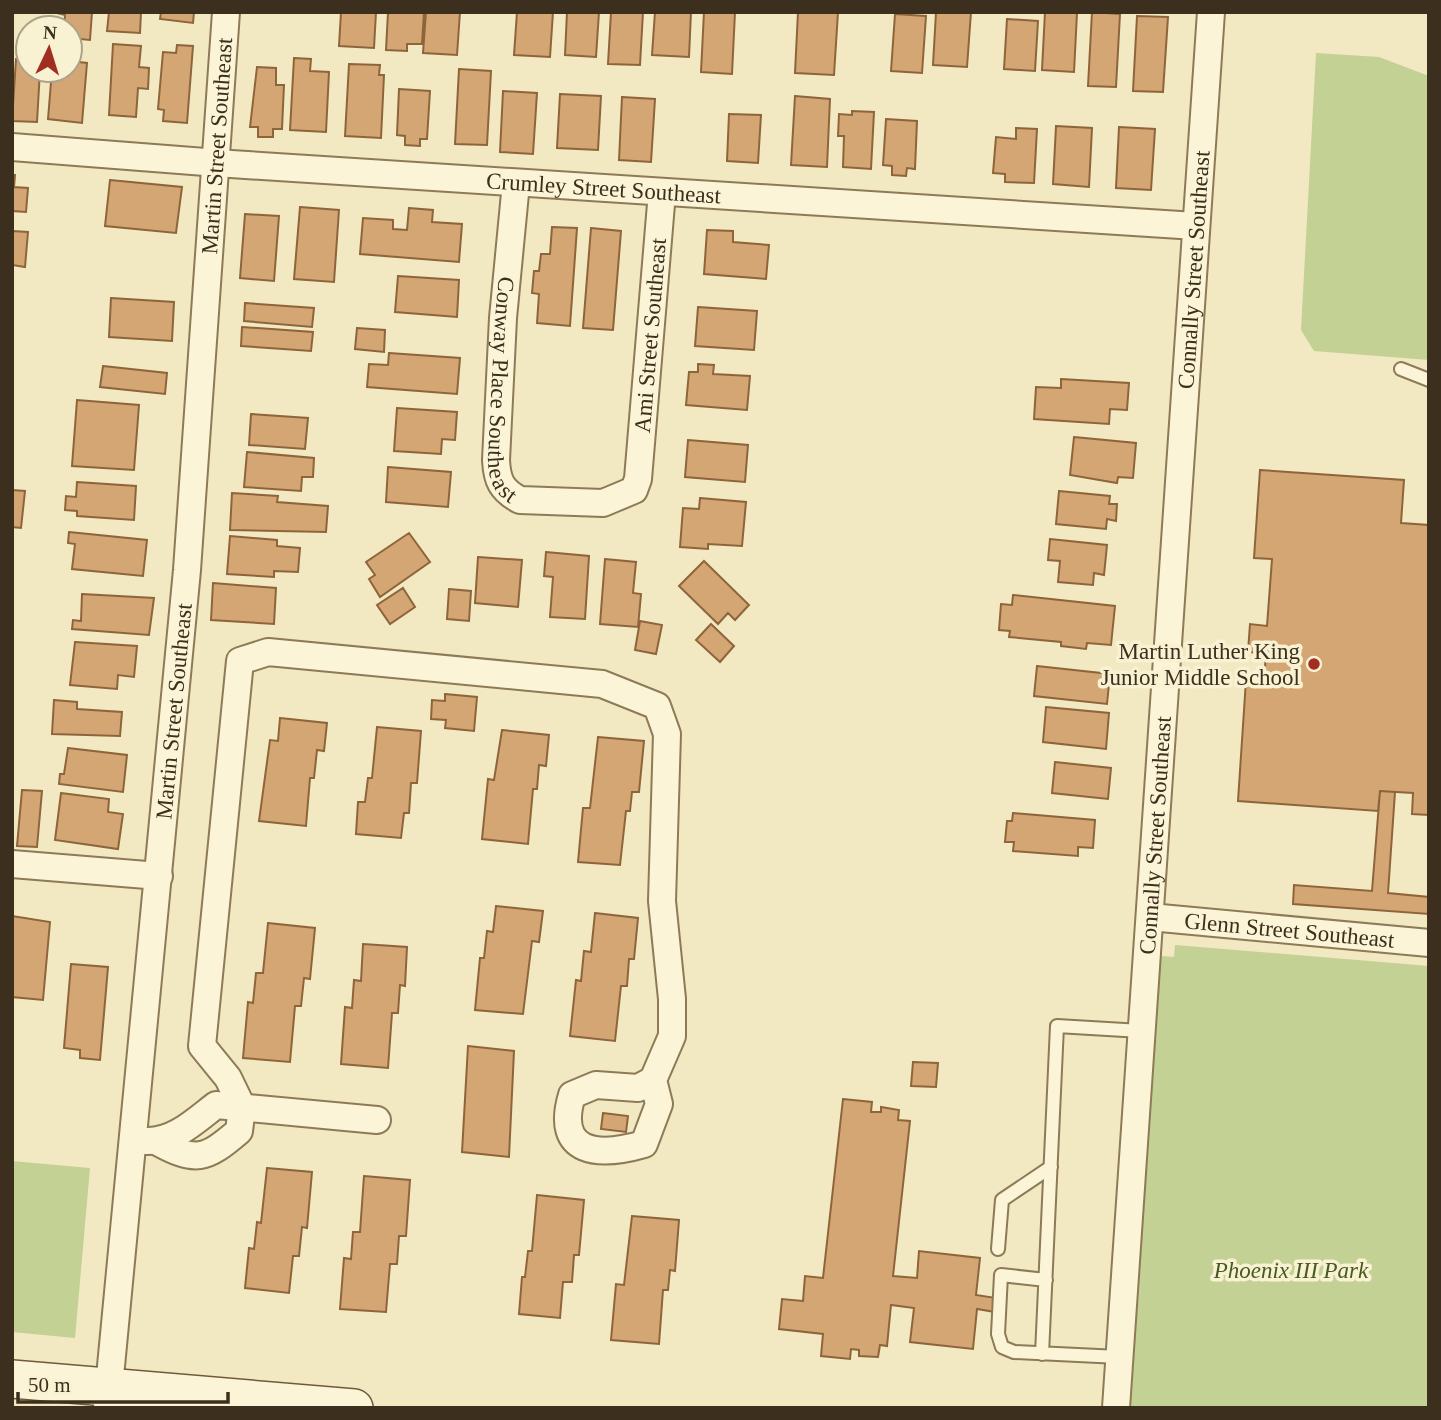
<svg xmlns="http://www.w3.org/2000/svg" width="1441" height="1420" viewBox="0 0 1441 1420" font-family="Georgia,serif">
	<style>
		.green { fill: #c3d194 }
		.building { fill: #d3a674; stroke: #8e653b; stroke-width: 2 }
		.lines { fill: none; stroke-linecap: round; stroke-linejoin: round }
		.lane-casing { stroke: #8d7a57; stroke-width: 16 }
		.street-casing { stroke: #8d7a57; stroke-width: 30 }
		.secondary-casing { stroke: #6f5a3a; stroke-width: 40 }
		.lane { stroke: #fcf4d6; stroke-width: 12 }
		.street { stroke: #fcf4d6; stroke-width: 26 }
		.secondary { stroke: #fcf4d6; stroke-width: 37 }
		.poi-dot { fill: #a12e22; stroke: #f8f1d2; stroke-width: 2.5 }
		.labels { text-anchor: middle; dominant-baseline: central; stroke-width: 7; stroke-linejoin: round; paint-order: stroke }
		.street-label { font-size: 23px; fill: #3c2f1d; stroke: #f8f1d2 }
		.poi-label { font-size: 23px; fill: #3c2f1d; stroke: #f8f1d2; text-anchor: end }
		.park-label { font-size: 23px; font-style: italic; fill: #465a21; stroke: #f8f1d2 }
	</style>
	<rect width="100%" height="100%" fill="#f2e8c1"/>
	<path class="green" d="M1316,53L1379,57L1429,76V360L1314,351L1301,330Z
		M1175,945L1429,966V1408H1110L1136,954L1174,957Z
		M12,1161L90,1168L75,1338L12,1332Z"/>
	<path class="building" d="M53,12H92L90,40L70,38V28H64L65,15Z
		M109,12H141L140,33L107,31Z
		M161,12H194L193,23L160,19Z
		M341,12H376L374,48L339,46Z
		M388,12H424L422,44H407V51L386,50Z
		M426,12H460L457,55L423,53Z
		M517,12H553L550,57L514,55Z
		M567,12H599L596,57L565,55Z
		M611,12H643L640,65L608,64Z
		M655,12H691L689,57L652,55Z
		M704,12H735L732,74L701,72Z
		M798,12H838L834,75L795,73Z
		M936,12H971L967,67L933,65Z
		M1045,12L1077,13L1074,72L1042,70Z
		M1092,12L1120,14L1116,87L1088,86Z
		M895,14L926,16L922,73L891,71Z
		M1137,16L1168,17L1163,92L1133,91Z
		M1007,19L1038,21L1035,71L1004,69Z
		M113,44L141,46L139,67L149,68L148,89L138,88L136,117L109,115Z
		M177,45L193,46L187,123L163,121L164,110L158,109L163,52L176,53Z
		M25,48L28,49V70H40L37,122L12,121L16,59L24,60Z
		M294,58L311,59L310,71L329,72L326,132L290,130Z
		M70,61L87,63L82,123L48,119L52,70H70Z
		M349,64L380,65L379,75H384L381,138L345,136Z
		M257,67L276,68V85H284L282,129H273V137H258V127H250Z
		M459,69L491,71L487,145L455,144Z
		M399,89L430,91L427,139H420V146L405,145V136L397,135Z
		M503,91L537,93L533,154L500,152Z
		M560,94L601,96L598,150L557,148Z
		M795,96L830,99L827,167L791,165Z
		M622,97L655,99L651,162L619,160Z
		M852,111L874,112L871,169L843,167L844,136H838L839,114L852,115Z
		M729,114L761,115L758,163L727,161Z
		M886,119L917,121L915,169L907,168L906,176L892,175V166L883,165Z
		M1056,126L1092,128L1089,187L1053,184Z
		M1119,127L1155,129L1151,190L1116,188Z
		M1016,128L1037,129L1034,183L1005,182V174L993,173L996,137L1016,139Z
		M12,175H15L14,187L28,188L26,212L12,211Z
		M110,180L182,187L176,233L105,226Z
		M300,207L339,210L334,282L294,279Z
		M409,208L433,210L432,222L462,224L459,262L360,254L363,218L393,220V229L407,230Z
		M245,214L279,216L274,281L240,278Z
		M552,227L577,228L570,326L537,323L539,294L532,293L534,271H539L541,254H550Z
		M591,228L621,231L613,330L583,328Z
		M707,230L733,231V242L769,245L766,279L704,274Z
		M12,231L28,232L25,267L12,265Z
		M398,276L459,280L457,317L395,312Z
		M111,298L174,302L172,341L109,337Z
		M245,303L314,308L312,327L244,321Z
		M698,307L757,311L754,350L695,346Z
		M242,327L313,332L311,351L241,346Z
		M357,328L385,330L384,352L355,349Z
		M389,353L460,358L457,394L367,387L369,364L388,365Z
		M698,364L714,365L713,374L750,376L747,410L686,405L689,372H698Z
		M103,366L167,373L165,394L100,387Z
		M1061,379L1129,383L1127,410L1110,409L1109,424L1034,419L1036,387L1061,388Z
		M77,400L139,405L134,470L72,466Z
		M397,408L457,412L455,440L442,439L441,454L394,451Z
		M251,414L308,418L305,449L249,445Z
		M1074,437L1136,443L1133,478L1118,477L1117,483L1070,475Z
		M688,440L748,445L745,482L685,477Z
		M247,452L314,458L313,477H302L301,491L244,487Z
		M388,467L451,472L448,507L386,502Z
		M1260,470L1404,480L1401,523L1429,525V815L1412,814L1413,793L1380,791L1378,811L1238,801L1246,680L1264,681L1266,653L1248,652L1250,624L1267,626L1272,559L1254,558Z
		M77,482L136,486L134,520L77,516V511L65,510L66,496L76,497Z
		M12,490L25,491L21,528L12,527Z
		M1059,491L1110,496L1109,504H1117L1116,521L1107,519L1106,529L1056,524Z
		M232,493L278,496L277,502L328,506L326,532L230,530Z
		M700,498L746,502L742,546L708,544V549L680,547L683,508L699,509Z
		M69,532L147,540L143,576L72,569L75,544L68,543Z
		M409,533L430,562L380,597L369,579L375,575L366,562Z
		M230,536L277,540V546L300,548L298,572L274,571V577L227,574Z
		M1050,539L1107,545L1104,575L1094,573L1093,585L1058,582L1060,561L1048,560Z
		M546,552L589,556L585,619L550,617L553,577L544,576Z
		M478,557L522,560L518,607L475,603Z
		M605,559L636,562L633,593L641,594L638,627L600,624Z
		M704,561L749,605L735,620L728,613L718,624L679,586Z
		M213,583L276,588L274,624L211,620Z
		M403,588L415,607L390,624L377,605Z
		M449,589L471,591L469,621L447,619Z
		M82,594L154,598L149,635L72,629L73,620L81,621Z
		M1013,595L1115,606L1111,645L1087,643L1086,649L1061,646V642L1009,637L1010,631L999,630L1001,604L1012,605Z
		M640,621L662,625L656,654L635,650Z
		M711,624L734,646L720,662L696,640Z
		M75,642L137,646L134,677L118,675L117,689L70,685Z
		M1037,666L1110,674L1107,704L1034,696Z
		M445,694L477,697L474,731L445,728L446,720L431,719L432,700L445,701Z
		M54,700L77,702V709L122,712L120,736L52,734Z
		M1046,707L1109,713L1106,749L1043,742Z
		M280,718L327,723L324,751L317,750L314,778H310L306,826L259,821L270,740L278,741Z
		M377,727L421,731L417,783H411L409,813H404L401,838L356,834L358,802H365L368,778H372Z
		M502,730L549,735L546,766L539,765L537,789H533L528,844L482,839L488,779L494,780Z
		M598,737L644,741L639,792H632L630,811H626L620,865L578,862L583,808H590Z
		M68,748L127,755L123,792L59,784L60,774H64Z
		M1055,762L1111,768L1108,799L1052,793Z
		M22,790L42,791L37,847L17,846Z
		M1380,791L1395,792L1388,893L1429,897V914L1293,904L1294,885L1372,891Z
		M61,793L109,799L108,812L123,814L118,849L55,840Z
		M1013,813L1095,820L1093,848L1078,847V856L1013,851L1014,842H1005L1007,821H1012Z
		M496,906L543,911L539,942L532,941L523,1014L475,1010L480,958H484L487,931L493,932Z
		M595,913L638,918L634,959H629L627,986H621L615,1041L570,1036L576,980L581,981L584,951L591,952Z
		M12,916L50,922L43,1000L12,997Z
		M268,923L315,928L310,979L304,978L301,1006H295L290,1062L243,1058L248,1002L253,1003L256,973H263Z
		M363,944L407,947L405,986L400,985L398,1013H392L388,1068L341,1064L345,1007L352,1008L354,980L361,981Z
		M71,964L108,967L100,1060L80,1058V1050L64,1048Z
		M468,1046L514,1051L509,1157L462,1152Z
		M913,1062L938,1063L936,1087L911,1086Z
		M843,1099L872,1102L871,1112H881V1107L899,1110L898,1120L910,1121L893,1276L917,1278L919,1251L980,1258L976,1295L996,1298L995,1312L977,1309L973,1349L910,1342L914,1308L891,1305L887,1346L880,1345L878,1357L859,1356V1350L851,1349L850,1359L821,1356L823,1334L779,1329L782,1299L803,1301L805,1276L823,1278Z
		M603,1113L628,1116L626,1132L601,1129Z
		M267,1168L312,1172L307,1228L302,1227L299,1256H293L289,1293L245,1288L249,1248L254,1249L257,1222L261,1223Z
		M364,1176L410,1180L406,1236H399L397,1264H390L386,1312L340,1309L344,1258L351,1259L353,1232H360Z
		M537,1195L584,1200L579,1255H574L572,1282H563L560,1318L519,1314L522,1277H525L528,1251H532Z
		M632,1216L679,1220L675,1271L670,1270L668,1290H663L659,1344L611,1340L616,1284L624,1285Z"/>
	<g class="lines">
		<g class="lane-casing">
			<path id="lane" d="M1401,369L1429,380
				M998,1249L1002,1200L1051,1167
				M1046,1280L1001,1275L998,1334L1002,1347L1014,1352L1119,1357
				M1042,1354L1057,1026L1141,1031"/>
		</g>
		<g class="street-casing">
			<g id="street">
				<path id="s1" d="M12,147L231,164L1196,226"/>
				<path id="s2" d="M516,183L503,318L496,460C497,480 501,490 520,500L603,503L634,490L638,479L662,192"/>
				<path d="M12,864L159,876"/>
				<path id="s3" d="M1150,917L1429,943"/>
				<path d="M146,1141C174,1142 195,1121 216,1105L377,1120"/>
				<path d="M156,1141C196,1163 205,1160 239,1131L242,1107L228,1078L202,1046L240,661L268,652L602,684L657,706L667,734L662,901L672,999V1036L653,1080L638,1088L596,1085L572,1095C554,1155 599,1157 644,1144L659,1104L653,1080"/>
				<path id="s4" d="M107,1408L187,570L226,12"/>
				<path id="s5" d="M1116,1408L1211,12"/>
			</g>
		</g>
		<g class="secondary-casing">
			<path id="secondary" d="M12,1379L354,1408"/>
		</g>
		<use href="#lane" class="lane"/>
		<use href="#street" class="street"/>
		<use href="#secondary" class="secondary"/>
	</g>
	<circle class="poi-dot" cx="1314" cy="664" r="7"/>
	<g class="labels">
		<g class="street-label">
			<text stroke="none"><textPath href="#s4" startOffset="1267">Martin Street Southeast</textPath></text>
			<text stroke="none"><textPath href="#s1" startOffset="593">Crumley Street Southeast</textPath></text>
			<text stroke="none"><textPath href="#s5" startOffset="1141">Connally Street Southeast</textPath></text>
			<text stroke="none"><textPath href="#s2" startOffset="600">Ami Street Southeast</textPath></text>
			<text stroke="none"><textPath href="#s2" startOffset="208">Conway Place Southeast</textPath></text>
			<text stroke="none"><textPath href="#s4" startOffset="700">Martin Street Southeast</textPath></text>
			<text stroke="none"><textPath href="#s5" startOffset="574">Connally Street Southeast</textPath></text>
			<text stroke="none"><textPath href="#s3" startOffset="140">Glenn Street Southeast</textPath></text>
		</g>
		<g class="poi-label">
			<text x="1300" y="651">Martin Luther King<tspan x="1300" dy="26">Junior Middle School</tspan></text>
		</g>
		<g class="park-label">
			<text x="1291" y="1270">Phoenix III Park</text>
		</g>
	</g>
	<rect width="1441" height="1420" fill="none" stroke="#3c2f1d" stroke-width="28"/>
	<g transform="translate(49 49) rotate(4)"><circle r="33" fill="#f8f1d2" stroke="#ada38a" stroke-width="2"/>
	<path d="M0-5L12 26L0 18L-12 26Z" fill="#a12e22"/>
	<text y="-10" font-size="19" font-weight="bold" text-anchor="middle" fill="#3c2f1d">N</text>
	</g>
	<path d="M18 1392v10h210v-10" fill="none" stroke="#3c2f1d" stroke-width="3.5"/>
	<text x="28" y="1392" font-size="21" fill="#3c2f1d" stroke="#f8f1d2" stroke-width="5" paint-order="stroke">50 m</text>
</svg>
